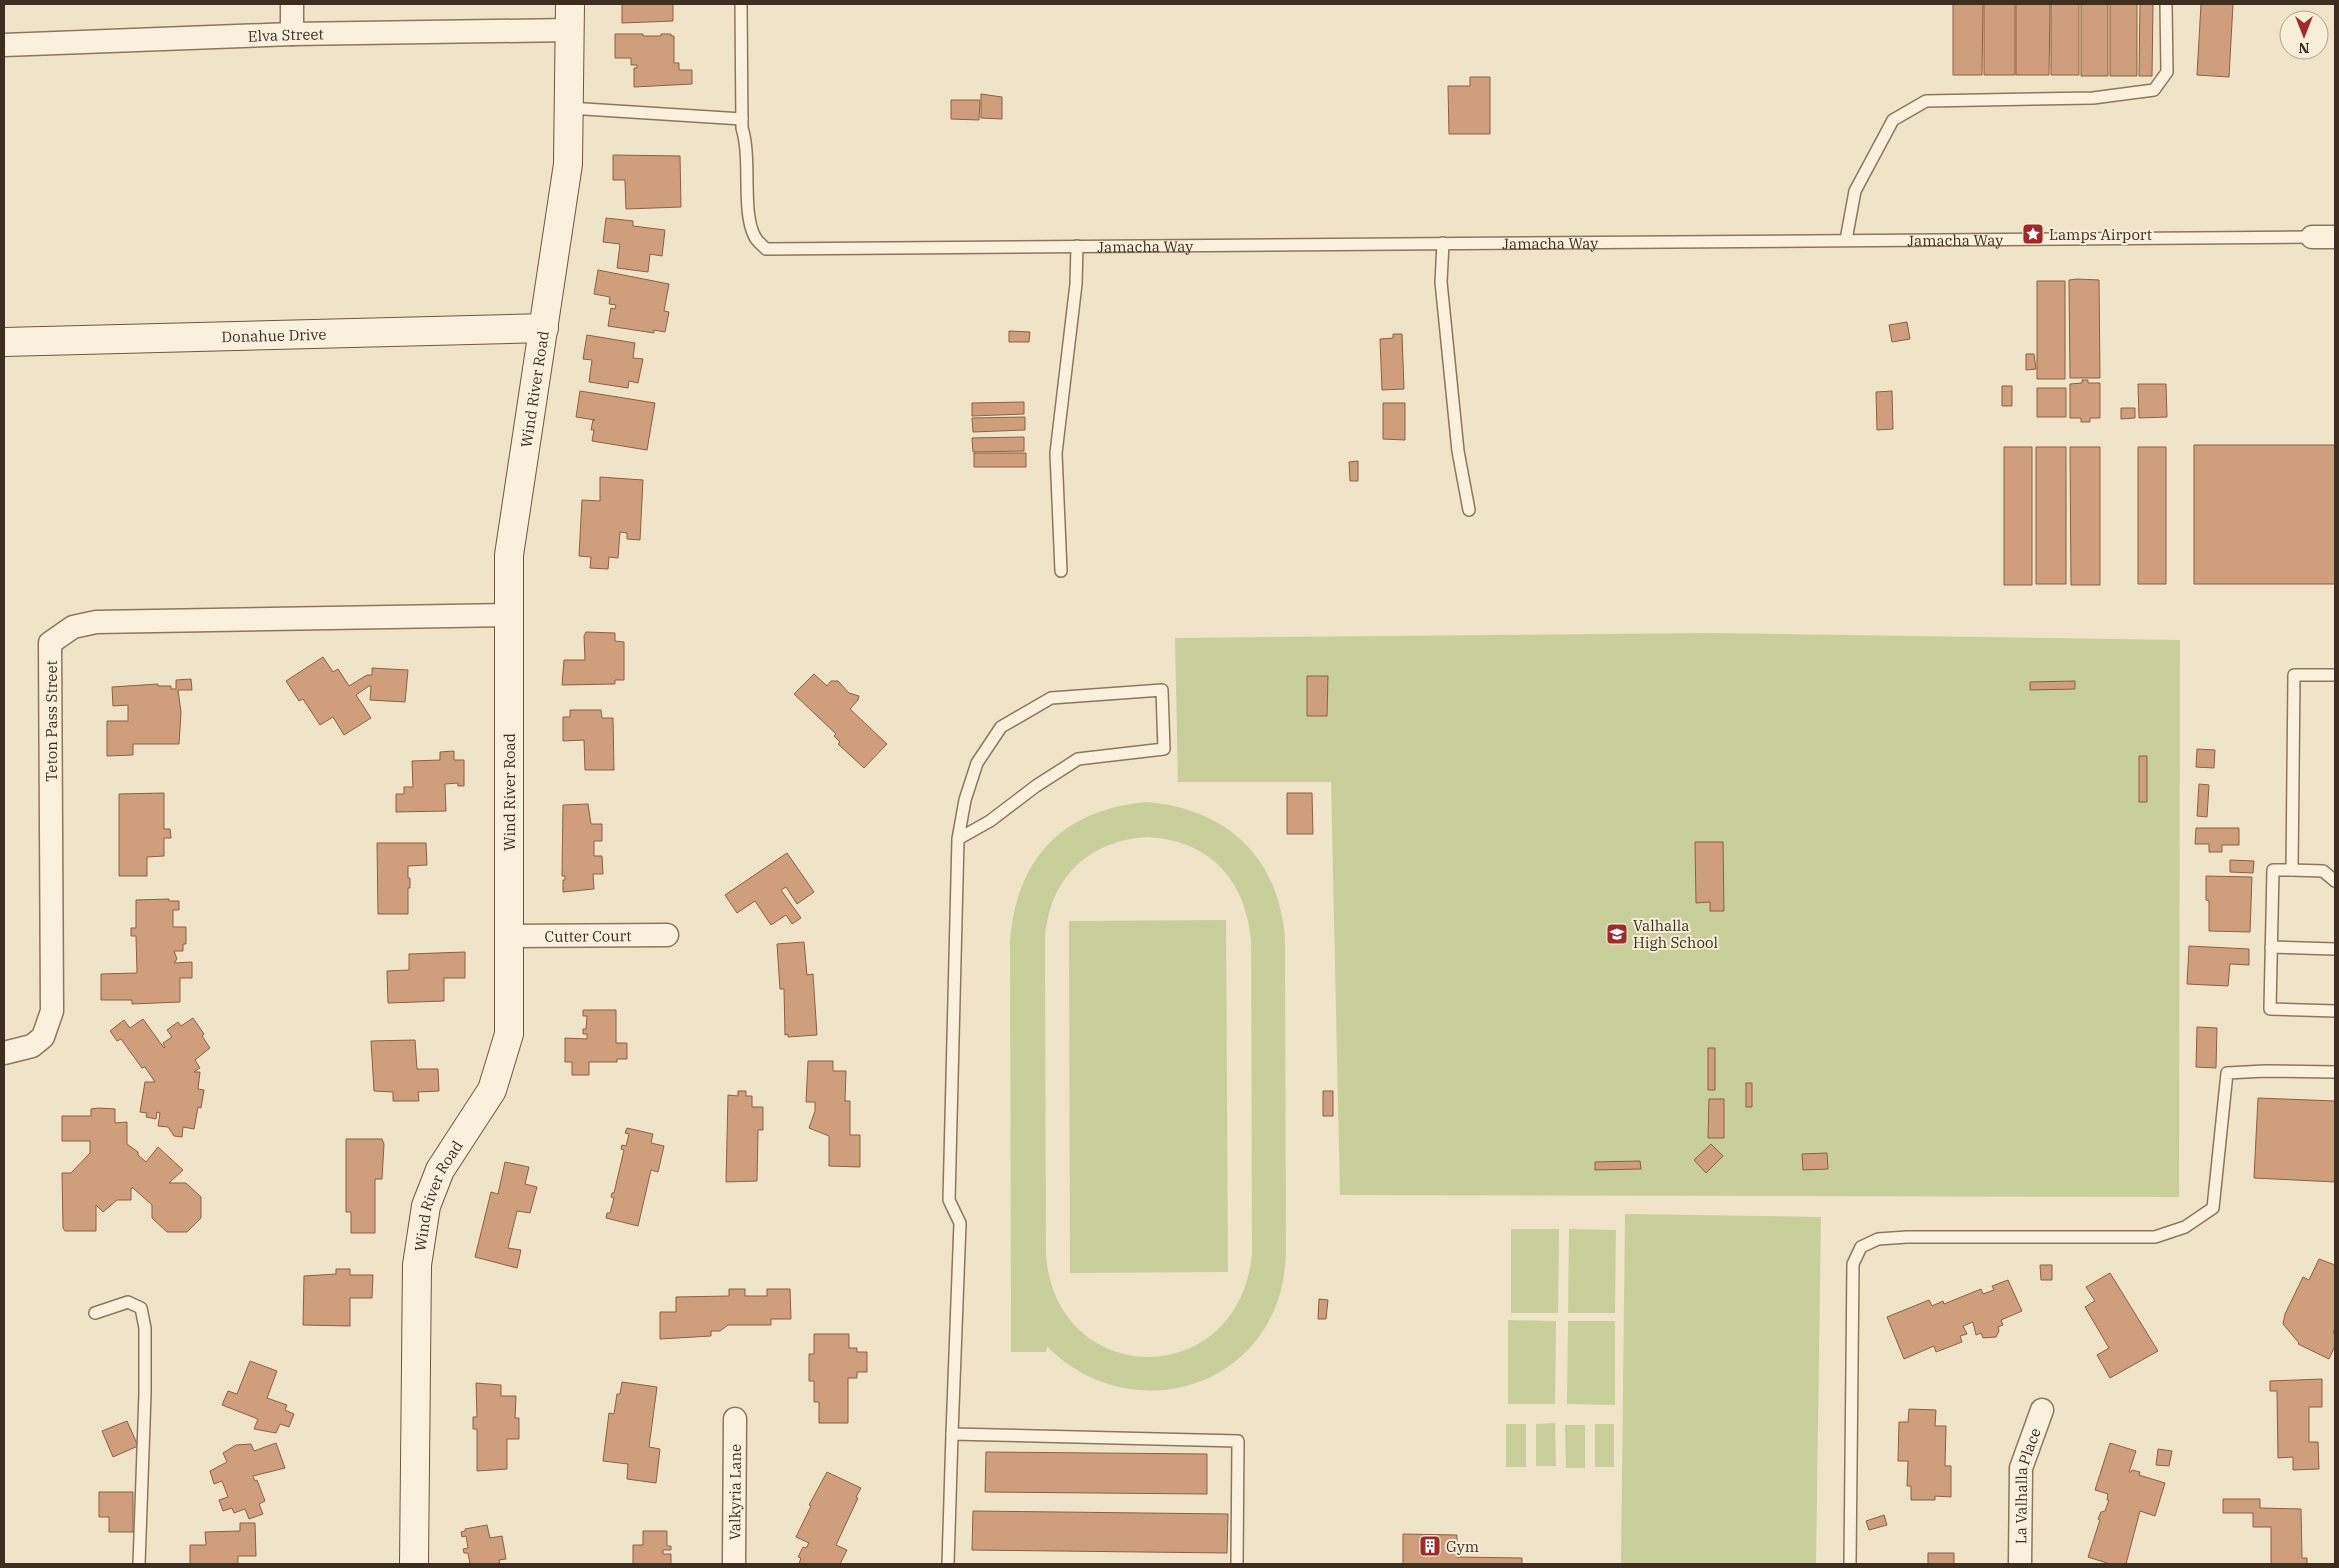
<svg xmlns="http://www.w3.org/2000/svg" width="2339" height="1568" viewBox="0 0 2339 1568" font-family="'IBM Plex Serif',serif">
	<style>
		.green { fill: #c9cf9b; fill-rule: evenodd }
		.building { fill: #cf9f7d; stroke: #8d5f41 }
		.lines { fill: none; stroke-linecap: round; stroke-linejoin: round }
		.lane-casing { stroke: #8d765c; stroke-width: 14 }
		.street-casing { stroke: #8d765c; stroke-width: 25 }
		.secondary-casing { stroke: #6f573f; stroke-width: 30 }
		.lane { stroke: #faf1dc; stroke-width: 11 }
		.street { stroke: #faf1dc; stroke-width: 22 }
		.secondary { stroke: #faf1dc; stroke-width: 28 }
		.labels { text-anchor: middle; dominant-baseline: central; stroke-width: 4; stroke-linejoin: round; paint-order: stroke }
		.street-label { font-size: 15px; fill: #3d2e20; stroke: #f7eed8 }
		.poi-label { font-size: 15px; fill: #3d2e20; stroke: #f7eed8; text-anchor: start }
	</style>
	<rect width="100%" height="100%" fill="#f0e4c8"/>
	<path class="green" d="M1711,633L2180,640L2179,1197L1340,1195L1331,782H1178L1175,638Z
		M1147,802C1227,809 1279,857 1285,939L1286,1254C1285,1276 1281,1297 1271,1317C1227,1404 1112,1414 1047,1346L1046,1352H1011L1010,940C1017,857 1064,809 1147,802ZM1147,837C1208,840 1245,878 1251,939L1252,1254C1239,1392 1056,1390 1046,1255L1045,939C1049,879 1087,841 1147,837Z
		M1226,920L1228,1272L1070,1273L1069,921Z
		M1625,1214L1821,1217L1816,1564L1621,1563Z
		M1511,1229H1559L1558,1313H1511Z
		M1569,1229L1616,1230L1615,1313H1568Z
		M1508,1320L1556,1321L1555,1404H1508Z
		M1568,1321H1615V1405L1567,1404Z
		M1555,1423L1556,1466H1536V1424Z
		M1506,1424H1526V1467H1506Z
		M1595,1424H1614V1467H1595Z
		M1565,1425H1585V1468H1566Z"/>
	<path class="building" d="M622,4H673V21L622,23Z
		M1953,4H1983L1982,75H1953Z
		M1984,4H2015V75H1984Z
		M2016,4H2050L2049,75H2016Z
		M2051,4H2079V75H2051Z
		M2081,4H2108V76H2081Z
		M2110,4H2137V76H2110Z
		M2140,4H2153L2152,76H2139Z
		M2201,4H2233L2229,77L2197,75Z
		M615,34H643V36H661V34H671V36H674V63H679V70H692V84L634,87V68H637V65H631V58H615Z
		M1470,77H1490V134H1449L1448,86H1470Z
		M981,94L1002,97V119L981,118Z
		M951,100H980L979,120L951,119Z
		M613,155L680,156L681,207L626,209L625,180H613Z
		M606,218L633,221V226L665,230L662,256L650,254L648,272L617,268L620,244L603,242Z
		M598,270L669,284L664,311L669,312L665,332L654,330V333L608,326L611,308L615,309L616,305L609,304L610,297L594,294Z
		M2077,279L2099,280L2100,378H2070L2069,280Z
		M2037,281H2065V379H2037Z
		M1907,322L1910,339L1892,342L1889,325Z
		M1009,331L1030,332L1029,342H1009Z
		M1393,334H1402L1404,389L1382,390L1380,339L1393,338Z
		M587,335L635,343L633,358L643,359L638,383L629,381L628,388L589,382L592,360L583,359Z
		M2026,354H2034L2036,369L2026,370Z
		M2082,380H2088V383H2100V418H2090V422H2081V418H2070V384L2082,383Z
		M2138,384H2166L2167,417L2139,418Z
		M2002,386H2012V406H2002Z
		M2037,388H2066V417H2037Z
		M580,391L655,403L647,450L592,441L594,430H591L593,420H595L576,417Z
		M1892,391L1893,429L1877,430L1876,392Z
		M1024,402V414L972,416V403Z
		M1383,403H1405V440L1383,439Z
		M2121,408H2135V418L2121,419Z
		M1025,417V430L973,432L972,418Z
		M1024,437V451L973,452L972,438Z
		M2194,445H2335V584H2194Z
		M2004,447H2032V585H2004Z
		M2036,447H2066V584H2036Z
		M2070,447H2100V585H2071Z
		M2138,447H2166V584H2138Z
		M974,453H1026V467H974Z
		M1358,461V481H1350L1349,462Z
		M600,477L643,480L640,540L627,539V533L620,532L618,558L609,557L608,569L590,568L591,557L579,556L582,500L600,501Z
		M586,632L615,633V641L624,642V680H615V684L562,685L564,660H585L584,636Z
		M323,657L333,672L338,669L349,686L367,675H372V668L408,670L405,702L370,700L371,686H369L356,695L371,718L344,735L333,717L320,725L303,699L299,701L286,681Z
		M814,674L827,686L831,681H838L849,693L859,696L858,700L850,709L887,744L864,768L838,744L840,742L834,736L836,734L794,694Z
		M1307,676H1328L1327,716H1307Z
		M191,679L192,690H178L181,712L179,744H133V755L107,756V721H128V705L113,706L112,687L158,684V686H171V689H176V680Z
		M2075,681V689L2030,690V682Z
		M570,710H601L602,718H613L614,770H585L584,740L563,741V717H570Z
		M2197,749L2215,750L2214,768L2196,767Z
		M454,751V760H464V786H458V783L445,784L446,811L396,812V794H404V787H413L412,761L440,760V752Z
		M2139,756H2147V802H2139Z
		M2199,784L2209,785L2207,817L2197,816Z
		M164,793V829H170L171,838H164V856L147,857V876H119V794Z
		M1287,793H1312L1313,834H1287Z
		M588,804L591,824H602V841H594V856H602L603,874H593L594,889L563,892V880H565V876H562L563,805Z
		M2196,828H2239V845H2222V852H2209V844H2195Z
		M1695,842H1723L1724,911H1710V902L1696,903Z
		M377,843H426L427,865L408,866V878H410V888H408V914H378Z
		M787,853L814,892L797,904L786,887L781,890L801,918L792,924L786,915L771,925L755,901L737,913L725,895Z
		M2230,860L2254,861L2253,873L2230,872Z
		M2206,876L2252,877L2250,932L2209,931V901L2206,900Z
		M169,899V901H179V910H173V927H186V944H183V951H174L177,959L174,963L192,962V978H180V1002L132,1004V1000H101V974L137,973L136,936H131V928H136V900Z
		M804,942L807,975L813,974L817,1035L788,1037V1034L785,1035L784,989H780L777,944Z
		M2189,946L2249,949V965L2230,964L2228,986L2187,984Z
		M465,952V978H444V1001L388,1003L387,971L409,970V954Z
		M583,1010H616V1043H627V1059H617V1062H589V1075H572V1062H565V1038L587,1039V1034H583V1029H586L587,1016H583Z
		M193,1018L204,1034L202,1036L210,1048L195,1060L200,1068L194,1072H200L198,1089L204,1090L201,1108L198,1107L194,1129L183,1127L182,1137L174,1136L168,1127L158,1126L160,1113L157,1112L156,1119L146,1117L147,1113L140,1112L145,1082H155L145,1067L142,1068L121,1039L117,1041L110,1031L124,1020L130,1028L143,1019L164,1048L165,1047L163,1043L172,1037L167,1030L178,1022L181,1026Z
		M2197,1027L2217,1028L2216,1068L2196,1067Z
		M415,1040L417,1069H438L439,1091L418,1092L419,1101H393V1092L374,1091L371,1041Z
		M1708,1048H1715V1090H1708Z
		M808,1061H833V1071H846L845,1101H850V1135H860V1167L829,1166V1136L809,1128L815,1111V1102H806Z
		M1746,1083H1752V1107H1746Z
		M738,1091H746V1096H752V1107H763V1130H758L757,1181L726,1182L728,1095L738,1096Z
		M1323,1091H1333V1116H1323Z
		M2258,1098L2335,1101V1182L2254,1178Z
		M1709,1099H1724V1138H1708Z
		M98,1108L115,1109V1123L127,1122V1144L138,1152V1155L146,1162L158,1147L183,1170L169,1183H186L201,1197V1218L187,1232H167L152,1218V1205L133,1188H131V1200H117L103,1212L96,1205V1231H65L63,1228L62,1173H71L90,1153V1141H62V1116H91V1109Z
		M627,1128L653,1134L651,1143L664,1146L658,1172L651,1170L638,1226L606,1218L607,1213H610L614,1198L611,1197L612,1193H614L624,1150L621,1149L622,1145L626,1146L629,1134L625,1133Z
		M346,1139H382L384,1144L382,1179H375V1233H351V1212H346Z
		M1711,1144L1723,1156L1706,1173L1694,1160Z
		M1827,1153L1828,1169L1803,1170L1802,1154Z
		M1640,1161L1641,1169L1595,1170V1162Z
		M505,1162L529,1167L525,1184L537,1187L530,1213L517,1211L508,1248L521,1250L517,1268L475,1257L491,1192L498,1194Z
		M2319,1259L2335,1265V1328L2333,1333L2335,1334V1346L2329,1359L2298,1344L2299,1343L2283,1324L2285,1314L2303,1277L2309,1280Z
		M2040,1265H2052V1280H2041Z
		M336,1269H350V1275H373L372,1298H350V1326L303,1325L304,1276L336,1274Z
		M2110,1273L2158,1351L2110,1378L2097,1355L2109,1348L2085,1307L2095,1301L2086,1287Z
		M2008,1280L2022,1311L2001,1320L2003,1325L1998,1327L1999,1331L1996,1337L1983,1338L1981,1333L1976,1335L1973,1322L1963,1326L1967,1334L1960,1336L1962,1342L1936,1352L1934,1346L1904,1359L1887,1317L1929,1300L1932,1306L1943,1301L1944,1304L1981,1289L1983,1294L1994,1290L1992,1286Z
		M729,1289H745V1296H767V1289H790L791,1319H771V1325H728L720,1331H711V1336L660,1339V1312H676V1297L729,1296Z
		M1319,1299L1328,1300L1326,1319H1318Z
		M814,1334H849V1348H857V1352H867V1372H857V1378H848V1423H819V1402H814V1381H809V1354H814Z
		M250,1361L277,1371L267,1398L287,1405L285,1410L294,1414L289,1427L280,1424L276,1433L254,1429L258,1419L222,1405L228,1391L237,1394Z
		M2322,1379V1407H2309V1442H2318L2319,1469L2293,1470V1457L2278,1458L2277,1391H2270V1381Z
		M622,1382L657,1387L649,1447L660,1449L656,1483L627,1479L628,1464L603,1461L609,1413L614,1414L617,1394H620Z
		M476,1383L501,1385V1396H516L515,1418H519V1439H507V1469L477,1471V1429H473V1417H477Z
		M1909,1409L1936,1410L1935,1426H1946L1945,1466H1951V1497L1935,1496V1500H1911V1486H1907L1908,1461H1898L1899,1422H1908Z
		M127,1421L138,1446L113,1457L102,1431Z
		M276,1443L285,1468L253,1476L255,1481L257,1480L265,1501L259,1504L263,1514L249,1519L245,1509L234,1513L232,1508L223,1511L219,1500L228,1497L222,1481L214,1484L210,1471L227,1462L223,1453L236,1445L251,1444L254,1451Z
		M2110,1443L2136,1451L2129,1472H2131L2132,1470L2140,1472L2139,1475L2165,1483L2155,1516L2140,1511L2126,1564H2110L2088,1557L2100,1520L2098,1519L2101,1512L2105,1511L2109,1500H2107L2108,1494L2095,1490Z
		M2158,1449L2172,1451L2169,1466L2156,1465Z
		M986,1452L1207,1454V1494L985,1492Z
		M827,1472L861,1488L856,1497L858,1498L836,1545L847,1550L840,1564H799L801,1558L798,1557L803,1547L806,1548L809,1543L796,1537L811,1506L809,1505Z
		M99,1492H133V1532H109V1517H99Z
		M2223,1499H2260V1508L2301,1509L2302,1558H2307V1564H2311H2271V1527H2253V1513H2223Z
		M973,1511L1228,1514L1227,1553L972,1550Z
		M1884,1515L1887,1525L1869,1530L1866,1521Z
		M240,1523H255L256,1556H238V1564H190V1545H206L205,1532L240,1531Z
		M487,1525L490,1538L502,1536L506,1559L499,1560L500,1564H470L468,1553H464L463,1549L468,1548L466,1536L462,1537L461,1532L465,1531V1529Z
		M643,1531H667V1546H671V1550H663V1554H671V1564H633V1545H643Z
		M1403,1534L1457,1535V1557L1522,1558V1564H1403Z
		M1928,1553H1954V1564H1928Z"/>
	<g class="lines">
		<g class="lane-casing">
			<g id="lane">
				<path id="s1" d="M741,4L742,128C752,159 741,212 755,237C757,241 762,245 766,249L2312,237"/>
				<path d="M569,108L742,119"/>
				<path d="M1846,240L1855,191L1893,120L1926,101L2093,98L2154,90L2167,72L2166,4"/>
				<path d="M1443,243L1441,282L1458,451L1469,510"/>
				<path d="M1061,571L1056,453L1076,284L1077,246"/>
				<path d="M2335,675H2294L2292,870H2273L2270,1009L2335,1011"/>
				<path d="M2292,870L2323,871L2335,881"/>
				<path d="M2271,947L2335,949"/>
				<path d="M95,1313L128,1302L141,1308L145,1328V1394L139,1564"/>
				<path d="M952,1434L960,1223L949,1200L958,839L965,800L977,763L1001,727L1051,698L1162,690L1164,749L1078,759L1036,786L990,821L958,839"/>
				<path d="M948,1564L952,1434L1238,1441L1237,1564"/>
				<path d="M1850,1564L1853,1264L1861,1247L1878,1239L1907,1237H2155L2185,1227L2213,1208L2227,1073L2265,1071L2335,1072"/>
			</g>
		</g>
		<g class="street-casing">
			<g id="street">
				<path d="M292,34V4"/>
				<path id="s2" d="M4,45L292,34L570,30"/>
				<path d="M2312,237H2335"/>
				<path id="s3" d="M509,936L667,935"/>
				<path d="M4,1053L32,1046L43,1037L52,1011L50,643L73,627L96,622L509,615"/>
				<path id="s4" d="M734,1564L735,1419"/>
				<path id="s5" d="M2020,1564L2021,1468L2042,1410"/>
			</g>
		</g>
		<g class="secondary-casing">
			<g id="secondary">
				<path id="s6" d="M4,342L544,328"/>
				<path id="s7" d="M414,1564L417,1265L426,1206L440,1170L492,1090L509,1034V555L568,164L570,4"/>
			</g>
		</g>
		<use href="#lane" class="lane"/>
		<use href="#street" class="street"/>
		<use href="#secondary" class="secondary"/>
	</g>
	<defs>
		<g id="sight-square" transform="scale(1.125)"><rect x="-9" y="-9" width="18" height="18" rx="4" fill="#9e2a2b" stroke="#f7eed8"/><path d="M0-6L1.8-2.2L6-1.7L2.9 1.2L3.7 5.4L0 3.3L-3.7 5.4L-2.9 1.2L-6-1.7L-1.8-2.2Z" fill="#fff"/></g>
		<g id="school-square" transform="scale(1.125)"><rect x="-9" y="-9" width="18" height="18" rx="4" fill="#9e2a2b" stroke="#f7eed8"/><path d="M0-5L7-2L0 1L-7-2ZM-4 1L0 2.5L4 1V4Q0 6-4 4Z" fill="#fff"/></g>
		<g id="building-square" transform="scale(1.125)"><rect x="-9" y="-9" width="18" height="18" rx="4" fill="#9e2a2b" stroke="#f7eed8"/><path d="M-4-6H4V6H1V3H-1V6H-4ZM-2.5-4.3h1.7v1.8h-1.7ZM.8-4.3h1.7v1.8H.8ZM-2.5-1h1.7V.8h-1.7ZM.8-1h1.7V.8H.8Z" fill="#fff"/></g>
	</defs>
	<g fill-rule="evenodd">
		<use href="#sight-square" x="2033" y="234"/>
		<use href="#school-square" x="1617" y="934"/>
		<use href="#building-square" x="1430" y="1546"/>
	</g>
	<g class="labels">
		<g class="street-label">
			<text stroke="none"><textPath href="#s2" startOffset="282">Elva Street</textPath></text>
			<text stroke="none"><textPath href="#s1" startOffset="1440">Jamacha Way</textPath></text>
			<text stroke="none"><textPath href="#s1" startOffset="1035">Jamacha Way</textPath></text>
			<text stroke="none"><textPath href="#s1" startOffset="630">Jamacha Way</textPath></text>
			<text stroke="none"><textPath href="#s6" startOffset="270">Donahue Drive</textPath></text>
			<text stroke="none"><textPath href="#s7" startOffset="1198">Wind River Road</textPath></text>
			<text transform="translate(51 721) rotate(-90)">Teton Pass Street</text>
			<text transform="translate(509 792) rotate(-90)">Wind River Road</text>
			<text stroke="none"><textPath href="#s3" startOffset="79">Cutter Court</textPath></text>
			<text stroke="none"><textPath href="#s7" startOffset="372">Wind River Road</textPath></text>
			<text stroke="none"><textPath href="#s5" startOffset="79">La Valhalla Place</textPath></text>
			<text stroke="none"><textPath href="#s4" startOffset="72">Valkyria Lane</textPath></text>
		</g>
		<g class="poi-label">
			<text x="2049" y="234">Lamps Airport</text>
			<text x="1633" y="925">Valhalla<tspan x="1633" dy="17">High School</tspan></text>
			<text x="1446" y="1546">Gym</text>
		</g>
	</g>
	<rect width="2339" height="1568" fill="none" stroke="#3d2e20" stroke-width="10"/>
	<g transform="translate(2304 35) rotate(180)"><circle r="24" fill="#f7eed8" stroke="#ada18e"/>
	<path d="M0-4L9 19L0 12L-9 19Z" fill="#9e2a2b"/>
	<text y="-8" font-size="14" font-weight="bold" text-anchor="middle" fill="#3d2e20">N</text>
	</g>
</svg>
